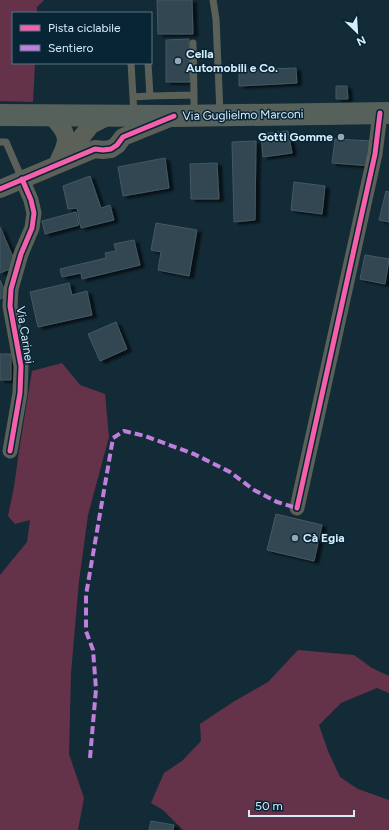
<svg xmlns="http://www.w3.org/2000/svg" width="389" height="830" viewBox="0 0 389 830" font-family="Figtree,sans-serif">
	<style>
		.green { fill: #653349 }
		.building { fill: #314651; stroke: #445965; filter: url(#shadow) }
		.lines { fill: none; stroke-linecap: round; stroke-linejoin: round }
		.service { stroke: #5b6158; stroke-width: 7 }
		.minor { stroke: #5b6158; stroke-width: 15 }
		.tertiary { stroke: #5b6158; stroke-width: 18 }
		.primary { stroke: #56615c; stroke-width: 22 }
		.quiet { stroke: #c07fdc; stroke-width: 4; stroke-dasharray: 8 4; stroke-linecap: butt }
		.cycleway-casing { stroke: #082535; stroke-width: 8 }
		.cycleway { stroke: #f560ab; stroke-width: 5 }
		.poi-dot { fill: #92a8b6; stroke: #082535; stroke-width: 1.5 }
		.labels { text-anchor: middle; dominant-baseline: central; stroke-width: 3; stroke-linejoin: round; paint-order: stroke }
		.poi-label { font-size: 12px; font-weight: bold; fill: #d7ecfb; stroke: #082535; text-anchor: start }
		.street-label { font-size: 12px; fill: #d7ecfb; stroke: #082535 }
	</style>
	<defs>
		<filter id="shadow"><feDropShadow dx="4.5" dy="2.5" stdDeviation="1" flood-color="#0009"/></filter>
	</defs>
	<rect width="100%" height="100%" fill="#132b37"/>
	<path class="green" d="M0,0H44L37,7V13H13V63H35L33,102L0,101Z
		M62,363L80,385L105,394L109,437L88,515L79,581L71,673L69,754L84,798L78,830H0V575L27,542L30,520L15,524L8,516L14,487L19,451L32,371Z
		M298,650L354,655L372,668L389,676V693L377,688L341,703L319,725L328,751L340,777L358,789L389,800V830H183L163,810L151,803L164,773L182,761L201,741L200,724L233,702L268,682Z"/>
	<path class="building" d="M157,0H192L193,34H158Z
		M189,39L190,82H166V40Z
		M296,68L297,83L239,86V70Z
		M336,86H347L348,99H336Z
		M288,131L292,153L263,157L261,134Z
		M335,139L373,141L372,166L332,163Z
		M256,141L255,220L234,222L232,142Z
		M165,158L169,188L123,196L118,167Z
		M217,163L219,199H191L190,164Z
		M90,176L101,208L110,205L114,220L81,228L77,208L68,209L63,186Z
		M294,182L325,186L322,214L291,210Z
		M386,191L389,192V222L379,220Z
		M76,212L79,225L45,234L42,221Z
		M156,223L197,230L189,276L158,270L161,252L151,250Z
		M0,227L17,266L0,273Z
		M134,240L140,265L82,279L81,273L62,277L60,269L106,258L105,253L116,251L114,244Z
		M365,255L389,259L385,284L360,279Z
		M0,280L7,296L0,299Z
		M69,283L72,295L87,291L92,315L38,327L30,292Z
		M116,322L127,349L100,361L88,334Z
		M0,354H11V380H0Z
		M276,514L322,525L314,561L267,550Z
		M151,821L174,825L173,830H149Z"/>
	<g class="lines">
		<path class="service" d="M213,0L216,19L220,113
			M193,43L194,95
			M131,63L134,114
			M148,63L150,96L194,95V114
			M133,97L150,96
			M0,142H6L22,179"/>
		<path class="minor" d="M10,451L20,393L21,366L10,306L11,289L21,254L32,228L34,213L31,200L22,179
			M297,508L375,154L380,113"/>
		<path class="tertiary" d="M51,115C67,133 71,137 59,160
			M61,160L69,153L91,125L111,115
			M0,189L95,149L103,150L111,149L117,145L123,137L170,118"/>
		<path class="primary" d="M0,115L174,116L389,113"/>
		<path class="quiet" d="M90,758L96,689L93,650L86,631V595L113,438L124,431L145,436L194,454L230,472L254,490L277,502L297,508"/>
		<g class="cycleway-casing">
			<path id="cycleway" d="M0,189L95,149L103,150L111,149L117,145L123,137L174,116
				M10,451L20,393L21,366L10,306L11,289L21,254L32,228L34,213L31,200L22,179
				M297,508L375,154L380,113"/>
		</g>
		<use href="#cycleway" class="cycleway"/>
	</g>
	<g class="poi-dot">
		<circle cx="178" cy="61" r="4"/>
		<circle cx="341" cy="137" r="4"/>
		<circle cx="295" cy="538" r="4"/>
	</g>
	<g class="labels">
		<g class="poi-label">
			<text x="186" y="54">Cella<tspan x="186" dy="14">Automobili e Co.</tspan></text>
			<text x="333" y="137" text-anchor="end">Gotti Gomme</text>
			<text x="303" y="538">Cà Egia</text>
		</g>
		<g class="street-label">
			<text transform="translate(243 115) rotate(-1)">Via Guglielmo Marconi</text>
			<text transform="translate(25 335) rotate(81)">Via Carinei</text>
		</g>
	</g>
	<rect x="12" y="12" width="140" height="52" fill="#082535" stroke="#5b7584"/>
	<rect x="20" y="25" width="20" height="6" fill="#f560ab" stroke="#5b7584"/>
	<text x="48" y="32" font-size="12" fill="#d7ecfb">Pista ciclabile</text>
	<rect x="20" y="45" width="20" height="6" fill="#c07fdc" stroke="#5b7584"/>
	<text x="48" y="52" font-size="12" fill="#d7ecfb">Sentiero</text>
	<g transform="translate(357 32) rotate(155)" stroke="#082535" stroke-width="3" paint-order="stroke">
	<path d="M0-3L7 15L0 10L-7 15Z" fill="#d7ecfb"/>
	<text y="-6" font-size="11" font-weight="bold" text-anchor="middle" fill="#d7ecfb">N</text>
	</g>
	<path d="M249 810v6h105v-6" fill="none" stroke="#d7ecfb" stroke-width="2"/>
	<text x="255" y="810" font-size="12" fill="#d7ecfb" stroke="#082535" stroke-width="3" paint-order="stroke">50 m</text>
</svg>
